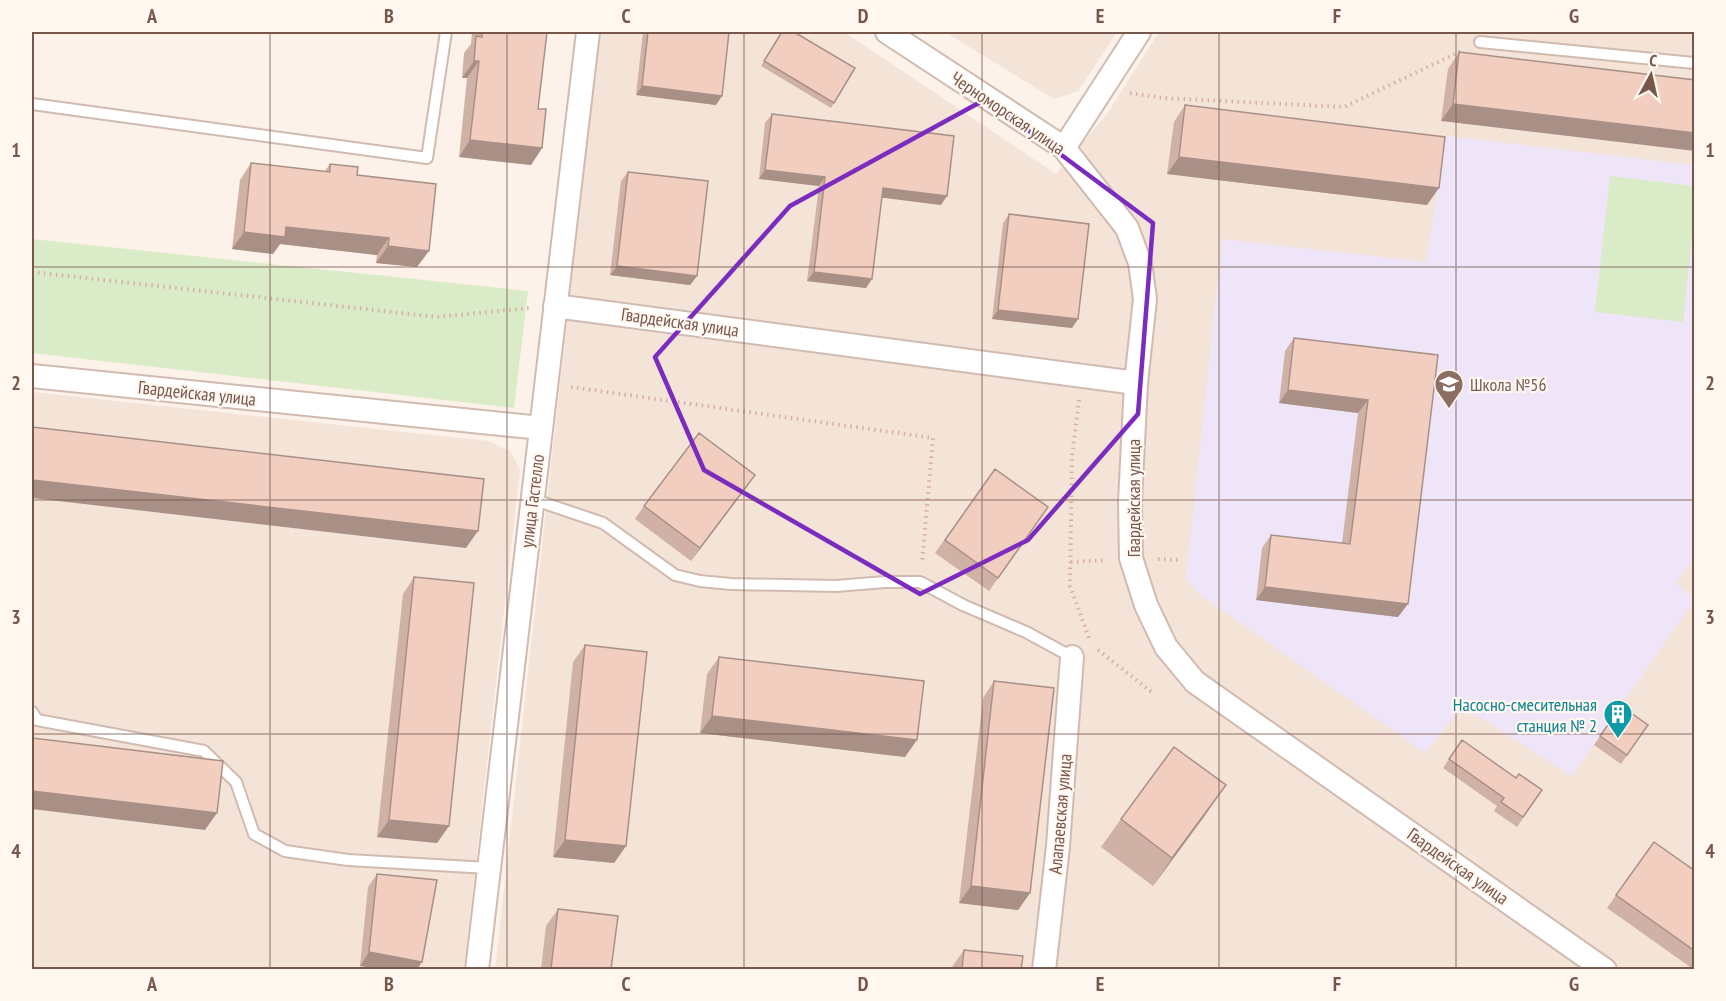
<svg xmlns="http://www.w3.org/2000/svg" width="1726" height="1001" viewBox="0 0 1726 1001" font-family="'PT Sans Narrow',sans-serif">
	<style>
		.residential { fill: #f4e3d7 }
		.education { fill: #efe5f9 }
		.green { fill: #daebc7 }
		.lines { fill: none; stroke-linecap: round; stroke-linejoin: round }
		.service-casing { stroke: #d1bbb1; stroke-width: 14 }
		.minor-casing { stroke: #d1bbb1; stroke-width: 26 }
		.path { stroke: #d7b0a3; stroke-width: 4; stroke-dasharray: 1.5 4.5; stroke-linecap: butt }
		.service { stroke: #fff; stroke-width: 10 }
		.minor { stroke: #fff; stroke-width: 22 }
		.wall { fill: #d0b1a6 }
		.shaded-wall { fill: #a99087 }
		.building { fill: #f2cec1; stroke: #a99087; stroke-width: 1.5 }
		.marked { fill: none; stroke: #7b2cbf; stroke-width: 4.5; stroke-linejoin: round }
		.grid { fill: none; stroke: #77564c; stroke-width: 1.5; stroke-opacity: 0.55 }
		.labels { text-anchor: middle; dominant-baseline: central; stroke-width: 4.5; stroke-linejoin: round; paint-order: stroke }
		.street-label { font-size: 18px; fill: #77564c; stroke: #fff7f0 }
		.education-label { font-size: 18px; fill: #785e54; stroke: #fff7f0; text-anchor: start }
		.culture-label { font-size: 18px; fill: #0d838f; stroke: #fff7f0; text-anchor: end }
		.neatline { fill: none; stroke: #77564c; stroke-width: 2 }
		.grid-label { font-size: 20px; text-anchor: middle; font-weight: bold; fill: #77564c }
	</style>
	<rect width="100%" height="100%" fill="#fcf2e9"/>
	<path class="residential" d="M599,32H844L1056,174L1107,114L1159,32H1694V969L495,970Z
		M945,32H1117L1078,91L1054,99Z
		M32,392L488,441L510,451L520,469L464,969L32,970Z"/>
	<path class="education" d="M1446,136L1694,165V558L1676,584L1694,597V601L1572,776L1476,715L1457,713L1425,753L1199,594L1186,578L1222,239L1426,262Z"/>
	<path class="green" d="M1610,176L1694,186V219L1683,322L1595,312Z
		M32,239L528,291L514,408L32,353Z"/>
	<g class="lines">
		<g class="service-casing">
			<path id="service" d="M1480,42L1694,63
				M32,104L427,158L446,32
				M532,499L603,523L675,575L700,581L731,584L836,586L885,582H920L963,605L1026,632L1072,657
				M32,712L37,720L204,751L236,782L254,834L285,851L348,860L489,868"/>
		</g>
		<g class="minor-casing">
			<path id="minor" d="M887,32L1064,148L1127,228L1140,263L1145,299L1136,383L1130,502L1131,558L1146,605L1166,647L1195,682L1605,970
				M1064,148L1139,32
				M555,306L1136,383
				M32,376L541,428
				M477,970L588,32
				M1044,970L1058,846L1072,657"/>
		</g>
		<path class="path" d="M1130,93L1163,98L1344,107L1463,50
			M32,272L437,317L530,308
			M571,387L933,438L922,563
			M1079,400L1072,456L1070,586L1089,638
			M1158,559L1179,560
			M1071,562L1106,560
			M1098,650L1153,693"/>
		<use href="#service" class="service"/>
		<use href="#minor" class="minor"/>
	</g>
	<path class="wall" d="M472,32H547L538,109L542,148L531,165L459,157L467,78H462L464,53L471,44Z
		M643,32H729L716,105L636,95Z
		M781,32L834,103L831,108L761,66Z
		M1459,52L1695,80L1441,121L1448,69Z
		M1185,105L1427,205L1167,174L1174,122Z
		M772,114L941,205L882,197L866,288L807,281L819,186L759,179L765,123Z
		M251,163L325,171L330,164L357,175L417,267L376,263L377,255L280,244L273,254L232,249L240,180Z
		M628,172L697,276L690,285L610,275L621,181Z
		M1009,214L1078,319L1072,328L992,319L1003,223Z
		M1294,338L1438,355L1398,617L1256,600L1262,548L1271,535L1342,543L1358,413L1279,403L1285,351Z
		M995,469L1048,507L989,591L935,553Z
		M755,475L691,561L635,519L644,506Z
		M414,577L449,826L437,843L377,837L403,594Z
		M585,645L626,846L614,863L553,857L573,662Z
		M719,657L905,757L700,733L707,674Z
		M994,681L1030,893L1018,910L959,903L983,698Z
		M1621,706L1648,725L1621,764L1594,745Z
		M1462,740L1516,778L1542,790L1517,827L1494,811L1497,806L1443,768Z
		M1206,814L1153,886L1101,847L1121,819Z
		M1654,842L1695,871V969H1693L1607,908Z
		M377,874L422,962L417,969H381L360,966L368,887Z
		M558,909L611,969H541L546,926Z
		M964,950L1021,969H952V967Z"/>
	<path class="shaded-wall" d="M474,61H479L467,78H462Z
		M642,86L722,96L716,105L636,95Z
		M1453,104L1695,133V151L1441,121Z
		M470,140L542,148L531,165L459,157Z
		M1179,157L1439,188L1427,205L1167,174Z
		M765,170L825,177L819,186L759,179Z
		M883,188L947,196L941,205L877,197Z
		M286,227L389,238L377,255L280,244L273,254L232,249L244,232Z
		M388,246L429,251L417,267L376,263Z
		M617,266L697,276L690,285L610,275Z
		M814,272L872,279L866,288L807,281Z
		M998,310L1078,319L1072,328L992,319Z
		M1288,390L1368,400L1358,413L1279,403Z
		M755,475L746,488L691,561L700,548Z
		M32,480L478,531L466,548L32,498Z
		M1265,587L1408,604L1398,617L1256,600Z
		M712,716L917,740L905,757L700,733Z
		M1226,785L1206,814L1153,886L1172,858Z
		M32,791L217,813L205,830L32,809Z
		M389,820L449,826L437,843L377,837Z
		M565,840L626,846L614,863L553,857Z
		M971,886L1030,893L1018,910L959,903Z
		M369,952L422,962L417,969H381L360,966Z"/>
	<path class="building" d="M482,32H547L538,109H546L542,148L470,140L479,61H474L476,36L482,37Z
		M648,32H729L722,96L642,86Z
		M782,32H794L855,68L834,103L764,61Z
		M1459,52L1695,80V133L1453,104Z
		M1185,105L1445,137L1439,188L1179,157Z
		M772,114L954,136L947,196L883,188L872,279L814,272L825,177L765,170Z
		M251,163L330,172V164L358,167L357,175L436,184L429,251L388,246L389,238L286,227L285,237L244,232Z
		M628,172L708,181L697,276L617,266Z
		M1009,214L1089,224L1078,319L998,310Z
		M1294,338L1438,355L1408,604L1265,587L1271,535L1350,544L1368,400L1288,390Z
		M32,427L484,479L478,531L32,480Z
		M699,433L755,475L700,548L644,506Z
		M995,469L1048,507L998,578L945,540Z
		M414,577L474,583L449,826L389,820Z
		M585,645L647,652L626,846L565,840Z
		M719,657L924,681L917,740L712,716Z
		M994,681L1054,688L1030,893L971,886Z
		M1621,706L1648,725L1627,755L1600,736Z
		M32,738L223,761L217,813L32,791Z
		M1462,740L1516,778L1519,774L1542,790L1523,817L1501,802L1504,798L1449,759Z
		M1174,747L1226,785L1172,858L1121,819Z
		M1654,842L1695,871V951L1616,895Z
		M377,874L437,880L422,962L369,952Z
		M558,909L618,916L611,969H551Z
		M964,950L1023,956L1021,969H962Z"/>
	<path class="marked" d="M986,99L1153,223L1138,414L1028,540L920,594L704,470L655,357L790,206Z"/>
	<path class="grid" d="M270,32V970M507,32V970M744,32V970M982,32V970M1219,32V970M1456,32V970M32,267H1694M32,500H1694M32,734H1694"/>
	<defs>
		<g id="school-pin" transform="scale(1.5)"><path d="M0 17L-7.5 6A9.5 9.5 0 1 1 7.5 6Z" fill="#8d6e63" stroke="#fff7f0"/><path d="M0-5L7-2L0 1L-7-2ZM-4 1L0 2.5L4 1V4Q0 6-4 4Z" fill="#fff"/></g>
		<g id="building-pin" transform="scale(1.5)"><path d="M0 17L-7.5 6A9.5 9.5 0 1 1 7.5 6Z" fill="#0f9aa8" stroke="#fff7f0"/><path d="M-4-6H4V6H1V3H-1V6H-4ZM-2.5-4.3h1.7v1.8h-1.7ZM.8-4.3h1.7v1.8H.8ZM-2.5-1h1.7V.8h-1.7ZM.8-1h1.7V.8H.8Z" fill="#fff"/></g>
	</defs>
	<g fill-rule="evenodd">
		<use href="#school-pin" x="1449" y="384"/>
		<use href="#building-pin" x="1618" y="714"/>
	</g>
	<g class="labels">
		<g class="street-label">
			<text transform="translate(1008 113) rotate(34)">Черноморская улица</text>
			<text transform="translate(680 322) rotate(8)">Гвардейская улица</text>
			<text transform="translate(197 393) rotate(6)">Гвардейская улица</text>
			<text transform="translate(1133 498) rotate(-90)">Гвардейская улица</text>
			<text transform="translate(532 501) rotate(-83)">улица Гастелло</text>
			<text transform="translate(1060 814) rotate(-85)">Алапаевская улица</text>
			<text transform="translate(1458 866) rotate(35)">Гвардейская улица</text>
		</g>
		<g class="education-label">
			<text x="1470" y="384">Школа №56</text>
		</g>
		<g class="culture-label">
			<text x="1597" y="704">Насосно-смесительная<tspan x="1597" dy="21">станция № 2</tspan></text>
		</g>
	</g>
	<rect width="1726" height="1001" fill="none" stroke="#fff7f0" stroke-width="66"/>
	<g transform="translate(1651 75) rotate(8)" stroke="#fff7f0" stroke-width="4.5" paint-order="stroke">
	<path d="M0-4.5L10 22L0 15L-10 22Z" fill="#77564c"/>
	<text y="-9" font-size="16" font-weight="bold" text-anchor="middle" fill="#77564c">С</text>
	</g>
	<rect x="33" y="33" width="1660" height="935" class="neatline"/>
	<g class="grid-label">
		<text x="152" y="23">A</text>
		<text x="389" y="23">B</text>
		<text x="626" y="23">C</text>
		<text x="863" y="23">D</text>
		<text x="1100" y="23">E</text>
		<text x="1337" y="23">F</text>
		<text x="1574" y="23">G</text>
		<text x="16" y="157">1</text>
		<text x="1710" y="157">1</text>
		<text x="16" y="390">2</text>
		<text x="1710" y="390">2</text>
		<text x="16" y="624">3</text>
		<text x="1710" y="624">3</text>
		<text x="16" y="858">4</text>
		<text x="1710" y="858">4</text>
		<text x="152" y="991">A</text>
		<text x="389" y="991">B</text>
		<text x="626" y="991">C</text>
		<text x="863" y="991">D</text>
		<text x="1100" y="991">E</text>
		<text x="1337" y="991">F</text>
		<text x="1574" y="991">G</text>
	</g>
</svg>
